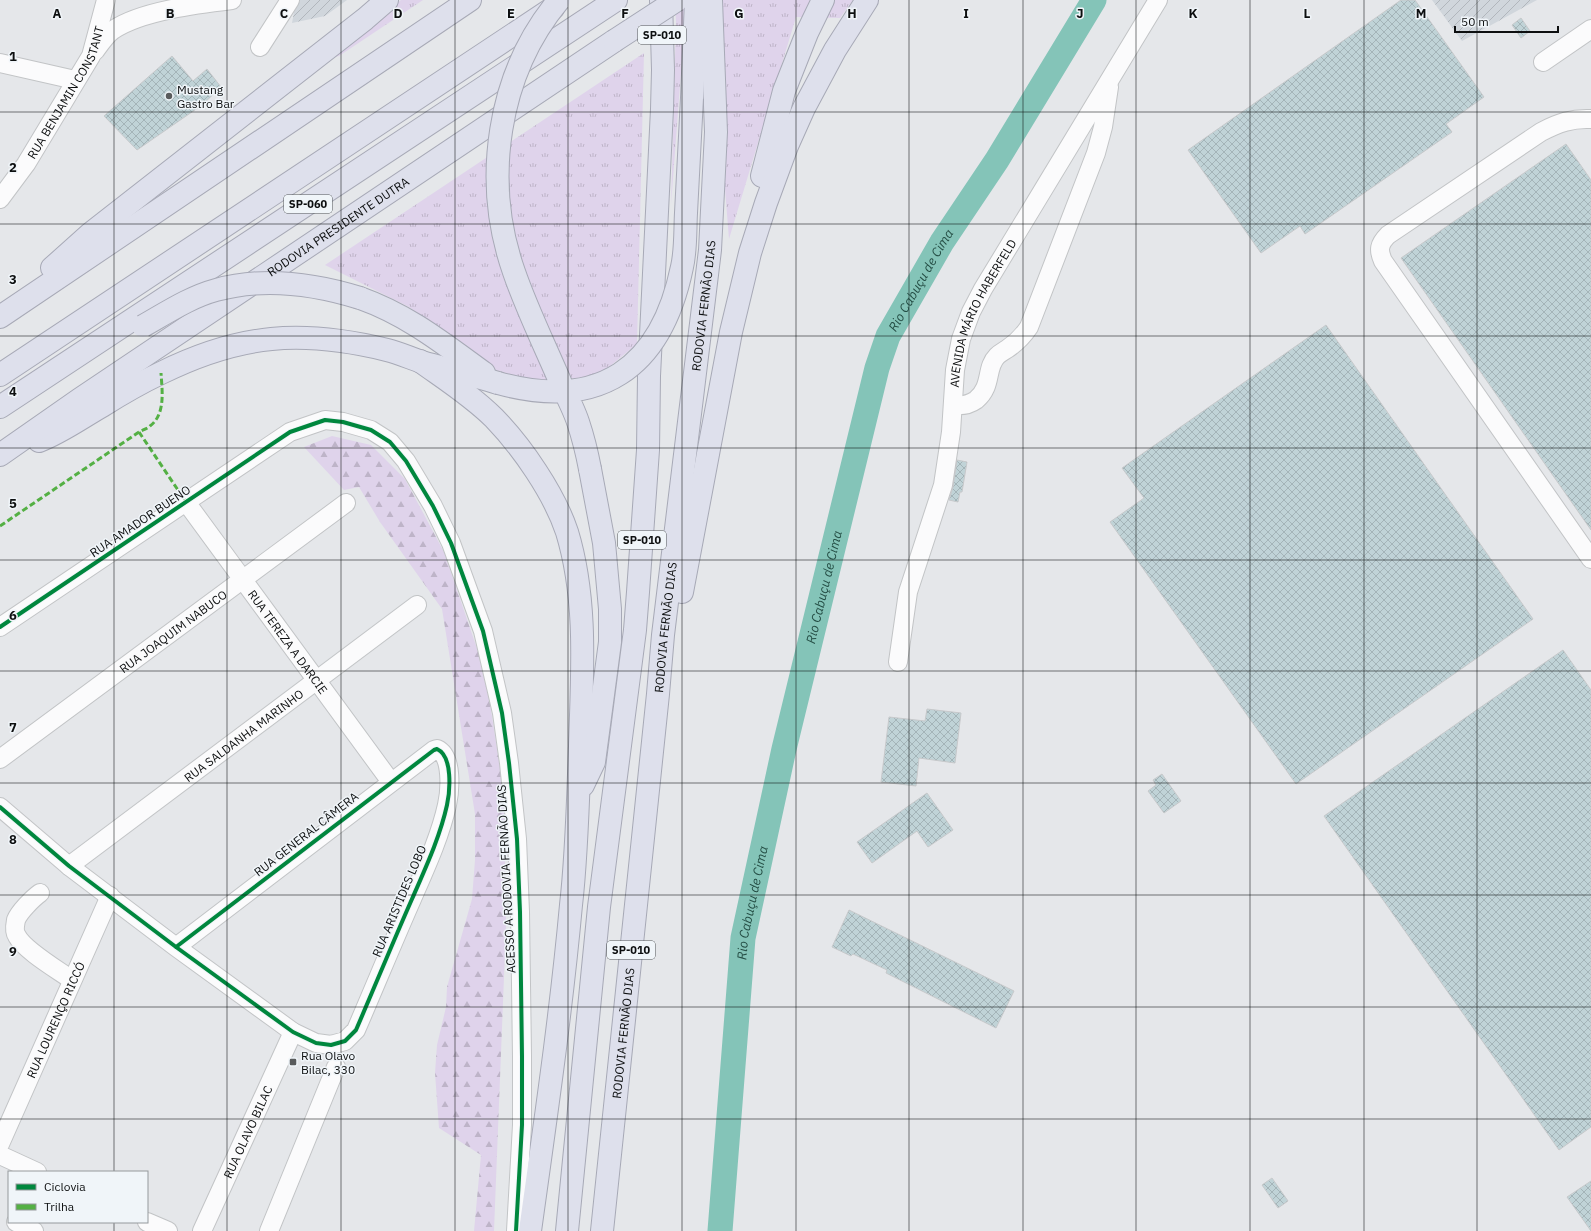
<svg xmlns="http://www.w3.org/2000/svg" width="1591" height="1231" viewBox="0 0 1591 1231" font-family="'IBM Plex Sans',sans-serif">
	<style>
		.industrial { fill: url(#industrial-furrows) }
		.grass { fill: url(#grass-tufts) }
		.forest { fill: url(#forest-firs) }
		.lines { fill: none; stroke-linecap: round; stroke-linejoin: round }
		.river { stroke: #84c4b8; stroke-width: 25 }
		.building { fill: url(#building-cross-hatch); stroke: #c7c9cb }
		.minor-casing { stroke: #c2c4c6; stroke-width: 20 }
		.highway-casing { stroke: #a7a9b6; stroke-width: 24 }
		.minor { stroke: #fbfbfc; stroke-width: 18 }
		.highway { stroke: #dee0ec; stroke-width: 22 }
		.highway-bridge-casing { stroke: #a7a9b6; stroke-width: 24; stroke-linecap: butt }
		.highway-bridge { stroke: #dee0ec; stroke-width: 22 }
		.quiet { stroke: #54b044; stroke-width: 3; stroke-dasharray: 6 3; stroke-linecap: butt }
		.cycleway-casing { stroke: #f0f5f9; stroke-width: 6 }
		.cycleway { stroke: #00873e; stroke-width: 4 }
		.grid { fill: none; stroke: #0d0f10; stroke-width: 1; stroke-opacity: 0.55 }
		.poi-dot { fill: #595b5c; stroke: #f0f5f9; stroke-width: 1.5 }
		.labels { text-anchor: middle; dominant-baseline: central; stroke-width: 3; stroke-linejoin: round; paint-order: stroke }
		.shield { fill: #f0f5f9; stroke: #515456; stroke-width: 1 }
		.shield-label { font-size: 11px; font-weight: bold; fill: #0d0f10 }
		.poi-label { font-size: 12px; fill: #0d0f10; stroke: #f0f5f9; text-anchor: start }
		.street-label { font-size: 12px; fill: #0d0f10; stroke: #f0f5f9 }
		.water-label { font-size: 13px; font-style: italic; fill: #254e45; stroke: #f0f5f9 }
		.grid-label { font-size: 13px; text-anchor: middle; font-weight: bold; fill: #0d0f10; stroke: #f0f5f9; stroke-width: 3; stroke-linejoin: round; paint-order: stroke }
	</style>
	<defs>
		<pattern id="industrial-furrows" width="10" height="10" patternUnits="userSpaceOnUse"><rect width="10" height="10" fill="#d0d6dc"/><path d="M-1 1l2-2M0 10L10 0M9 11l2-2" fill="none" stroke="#b1b6bc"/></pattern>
		<pattern id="grass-tufts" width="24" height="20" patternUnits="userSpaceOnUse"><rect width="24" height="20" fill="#dfd3eb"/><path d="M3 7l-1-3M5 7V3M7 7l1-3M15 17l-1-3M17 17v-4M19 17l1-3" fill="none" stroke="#beb4c8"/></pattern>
		<pattern id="forest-firs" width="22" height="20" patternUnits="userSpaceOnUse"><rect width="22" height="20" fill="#dfd3eb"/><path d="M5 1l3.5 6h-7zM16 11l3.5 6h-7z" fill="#beb4c8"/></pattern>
		<pattern id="building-cross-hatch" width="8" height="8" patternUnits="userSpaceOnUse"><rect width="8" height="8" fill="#c0d3d7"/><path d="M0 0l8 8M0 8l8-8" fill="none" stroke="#a4b4b8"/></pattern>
	</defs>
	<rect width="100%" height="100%" fill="#e5e7ea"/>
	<path class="industrial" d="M300,0H347L325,16L292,23L294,12Z
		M1432,0H1537L1462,41Z"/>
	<path class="grass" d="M401,0H423L339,56L335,57L336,53Z
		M675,0H684L685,19L671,205L676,22Z
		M721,0H853L840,18L796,17L729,239L725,189Z
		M644,53L637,344L598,376L535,382L493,369L409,307L325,265Z"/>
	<path class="forest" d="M332,436L371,445L405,479L444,552L485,672L504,793L506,926L494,1231H474L481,1155L439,1128L435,1073L437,1045L446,1007L447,987L472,899L475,860V814L442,609L380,522L359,487L344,490L304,447Z"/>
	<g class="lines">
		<path class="river" id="s1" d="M720,1231L743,938L784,749L877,368L888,336L942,242L997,160L1094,0"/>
	</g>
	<path class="building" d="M1401,0H1415L1484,97L1446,124L1452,132L1305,234L1300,226L1261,253L1188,150Z
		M1521,18L1530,31L1521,38L1512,25Z
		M172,56L193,81L207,69L221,87L202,105L137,150L104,116Z
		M1566,144L1591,180V530L1401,258Z
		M1326,325L1533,619L1296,784L1110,522L1144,498L1122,468Z
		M957,460L967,462L962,492H960L958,502L949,500L953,487Z
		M1563,650L1591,690V1127L1559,1150L1324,816Z
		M927,709L961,713L955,763L919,758L916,786L881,782L889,717L925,721Z
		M1162,774L1181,801L1164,813L1148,791L1156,785L1153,780Z
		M927,793L953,830L928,847L917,831L872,863L857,842Z
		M849,910L1014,991L996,1028L886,973L887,970L853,954L851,956L832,947Z
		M1272,1178L1288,1201L1278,1208L1262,1185Z
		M1591,1181V1231L1567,1197Z"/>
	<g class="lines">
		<g class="minor-casing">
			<g id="minor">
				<path d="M260,47L290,0"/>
				<path d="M95,51C100,44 106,35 113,30C141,11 198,4 232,0"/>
				<path d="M1543,62L1591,29"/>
				<path d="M0,63L75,80"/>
				<path d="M1591,119C1572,118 1558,123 1541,132L1388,235C1379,244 1378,250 1383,261L1591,559"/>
				<path id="s2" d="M0,199L26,164L91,56L106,0"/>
				<path d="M953,405C961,406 969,405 976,400C993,386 985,368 997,356C1000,353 1004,351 1007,349C1016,343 1023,336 1029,327L1096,153L1103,127L1109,87"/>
				<path id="s3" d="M186,502L391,782"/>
				<path d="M0,627L290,432L325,420L343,422L371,430L390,442L406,461L433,506L451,543L483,631L502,713L509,763L517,839L520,912L522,1056V1125L516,1231"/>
				<path id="s4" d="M898,662L908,592L943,485L951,432L955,370L961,339L971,312L983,289L1158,0"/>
				<path id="s5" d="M0,759L346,503"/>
				<path d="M0,807L69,866L176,947L293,1032L316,1043L331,1045L345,1041L356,1030C375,986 393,942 412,899C425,869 440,837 447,805C450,791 453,756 437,749L434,750L176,947"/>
				<path id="s6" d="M69,866L417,605"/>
				<path d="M40,893C33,898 19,912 16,920C15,925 14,932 17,936C24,950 58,970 72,980"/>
				<path id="s7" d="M0,1144L110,896"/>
				<path d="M0,1155L37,1172"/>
				<path d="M16,1222L34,1231"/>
				<path d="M147,1222L168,1231"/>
				<path id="s8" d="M202,1231L293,1032"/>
				<path d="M269,1231L336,1067"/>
			</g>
		</g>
		<g class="highway-casing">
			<g id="highway">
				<path d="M692,98L696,0"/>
				<path d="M762,176L784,91L807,33L823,0"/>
				<path d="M52,268L90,234L365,19L387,0"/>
				<path d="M360,298C408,315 444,344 484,373"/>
				<path d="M0,317L470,0"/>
				<path d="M420,361C445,379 472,396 494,418C522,447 554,493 567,532C588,601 582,675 580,746C578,799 577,853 571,905C561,1014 545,1123 530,1231"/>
				<path d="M0,375L553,8"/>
				<path d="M0,407L616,0"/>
				<path d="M39,441C62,432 81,418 102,406C121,394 140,383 161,373C240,334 301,329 387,350C399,353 410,358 422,362C447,369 473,375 498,383"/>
				<path id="s9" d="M0,455L80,399L614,41"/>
				<path d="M682,592L731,332L750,253L766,203L787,146L804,108L835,50L867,0"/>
				<path d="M583,785L594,762L610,642V609L604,543L590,469"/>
				<path d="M567,1231L599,907L635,630L638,592L648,450L649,376L662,109L663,70L661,0"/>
				<path id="s10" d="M602,1231L658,694L663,635L710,250L716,132L711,0"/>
			</g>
		</g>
		<use href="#minor" class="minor"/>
		<use href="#highway" class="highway"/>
		<g class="highway-bridge-casing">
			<path id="highway-bridge" d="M559,0C497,74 482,181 514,272C527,310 546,348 562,386C568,398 574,410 578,422C583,437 587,453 590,469
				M614,41L677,0
				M143,326C166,313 190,297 216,290C263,277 315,284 360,298
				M498,383C599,411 661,369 682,267C686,250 685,231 686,213C688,175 690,137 692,98"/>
		</g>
		<use href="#highway-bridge" class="highway-bridge"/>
		<path class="quiet" d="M139,432L186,502
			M0,526L139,432C142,430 147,429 150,426C166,414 162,390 161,373"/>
		<g class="cycleway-casing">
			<path id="cycleway" d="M0,627L290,432L325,420L343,422L371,430L390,442L406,461L433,506L451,543L483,631L502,713L509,763L517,839L520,912L522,1056V1125L516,1231
				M0,807L69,866L176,947L293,1032L316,1043L331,1045L345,1041L356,1030C375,986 393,942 412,899C425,869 440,837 447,805C450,791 453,756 437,749L434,750L176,947"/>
		</g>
		<use href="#cycleway" class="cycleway"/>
	</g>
	<path class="grid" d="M114,0V1172M227,0V1231M341,0V1231M455,0V1231M568,0V1231M682,0V1231M796,0V1231M909,0V1231M1023,0V1231M1136,0V1231M1250,0V1231M1364,0V1231M1477,0V1231M0,112H1591M0,224H1591M0,336H1591M0,448H1591M0,560H1591M0,671H1591M0,783H1591M0,895H1591M0,1007H1591M0,1119H1591M114,1222V1231"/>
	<g class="poi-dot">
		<circle cx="169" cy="96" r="4"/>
		<rect x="289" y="1058" width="8" height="8" rx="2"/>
	</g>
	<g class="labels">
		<g class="shield">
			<rect x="638" y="26" width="48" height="18" rx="3"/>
			<rect x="284" y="195" width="48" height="18" rx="3"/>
			<rect x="618" y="531" width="48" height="18" rx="3"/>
			<rect x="607" y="941" width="48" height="18" rx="3"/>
		</g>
		<g class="shield-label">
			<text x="662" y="35">SP-010</text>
			<text x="308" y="204">SP-060</text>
			<text x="642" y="540">SP-010</text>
			<text x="631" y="950">SP-010</text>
		</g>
		<g class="poi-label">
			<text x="177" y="89">Mustang<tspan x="177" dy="14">Gastro Bar</tspan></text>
			<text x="301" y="1055">Rua Olavo<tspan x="301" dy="14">Bilac, 330</tspan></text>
		</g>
		<g class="street-label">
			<text stroke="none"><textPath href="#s2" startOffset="126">RUA BENJAMIN CONSTANT</textPath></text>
			<text stroke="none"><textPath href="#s9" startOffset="408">RODOVIA PRESIDENTE DUTRA</textPath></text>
			<text stroke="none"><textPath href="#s10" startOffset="931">RODOVIA FERNÃO DIAS</textPath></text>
			<text stroke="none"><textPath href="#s4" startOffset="362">AVENIDA MÁRIO HABERFELD</textPath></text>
			<text transform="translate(140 521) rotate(-34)">RUA AMADOR BUENO</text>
			<text stroke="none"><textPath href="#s10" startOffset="607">RODOVIA FERNÃO DIAS</textPath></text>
			<text stroke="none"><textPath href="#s5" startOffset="215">RUA JOAQUIM NABUCO</textPath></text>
			<text stroke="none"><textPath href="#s3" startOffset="173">RUA TEREZA A DARCIE</textPath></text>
			<text stroke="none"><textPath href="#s6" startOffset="218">RUA SALDANHA MARINHO</textPath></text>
			<text transform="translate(306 834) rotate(-38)">RUA GENERAL CÂMERA</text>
			<text transform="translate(506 879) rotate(-93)">ACESSO A RODOVIA FERNÃO DIAS</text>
			<text transform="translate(399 901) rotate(-67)">RUA ARISTIDES LOBO</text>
			<text stroke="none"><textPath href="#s7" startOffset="136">RUA LOURENÇO RICCÓ</textPath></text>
			<text stroke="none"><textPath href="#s10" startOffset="199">RODOVIA FERNÃO DIAS</textPath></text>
			<text stroke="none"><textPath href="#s8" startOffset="109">RUA OLAVO BILAC</textPath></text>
		</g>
		<g class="water-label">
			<text stroke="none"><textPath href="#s1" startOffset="978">Rio Cabuçu de Cima</textPath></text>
			<text stroke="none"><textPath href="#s1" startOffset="654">Rio Cabuçu de Cima</textPath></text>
			<text stroke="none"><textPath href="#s1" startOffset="330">Rio Cabuçu de Cima</textPath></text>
		</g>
	</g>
	<g class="grid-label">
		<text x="57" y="18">A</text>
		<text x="170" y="18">B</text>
		<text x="284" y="18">C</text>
		<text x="398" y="18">D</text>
		<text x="511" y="18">E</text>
		<text x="625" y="18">F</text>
		<text x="739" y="18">G</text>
		<text x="852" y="18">H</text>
		<text x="966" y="18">I</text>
		<text x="1080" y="18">J</text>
		<text x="1193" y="18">K</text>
		<text x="1307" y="18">L</text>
		<text x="1421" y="18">M</text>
		<text x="13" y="61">1</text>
		<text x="13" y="172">2</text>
		<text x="13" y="284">3</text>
		<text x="13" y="396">4</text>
		<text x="13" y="508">5</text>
		<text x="13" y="620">6</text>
		<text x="13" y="732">7</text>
		<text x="13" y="844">8</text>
		<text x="13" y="956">9</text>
	</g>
	<rect x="8" y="1171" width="140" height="52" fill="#f0f5f9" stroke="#95999c"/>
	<rect x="16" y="1184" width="20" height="6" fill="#00873e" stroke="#95999c"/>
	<text x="44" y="1191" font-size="12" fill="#0d0f10">Ciclovia</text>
	<rect x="16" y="1204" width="20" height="6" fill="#54b044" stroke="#95999c"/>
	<text x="44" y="1211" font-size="12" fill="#0d0f10">Trilha</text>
	<path d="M1455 26v6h103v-6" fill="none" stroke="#0d0f10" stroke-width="2"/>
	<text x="1461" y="26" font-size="12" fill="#0d0f10" stroke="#f0f5f9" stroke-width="3" paint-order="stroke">50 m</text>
</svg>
